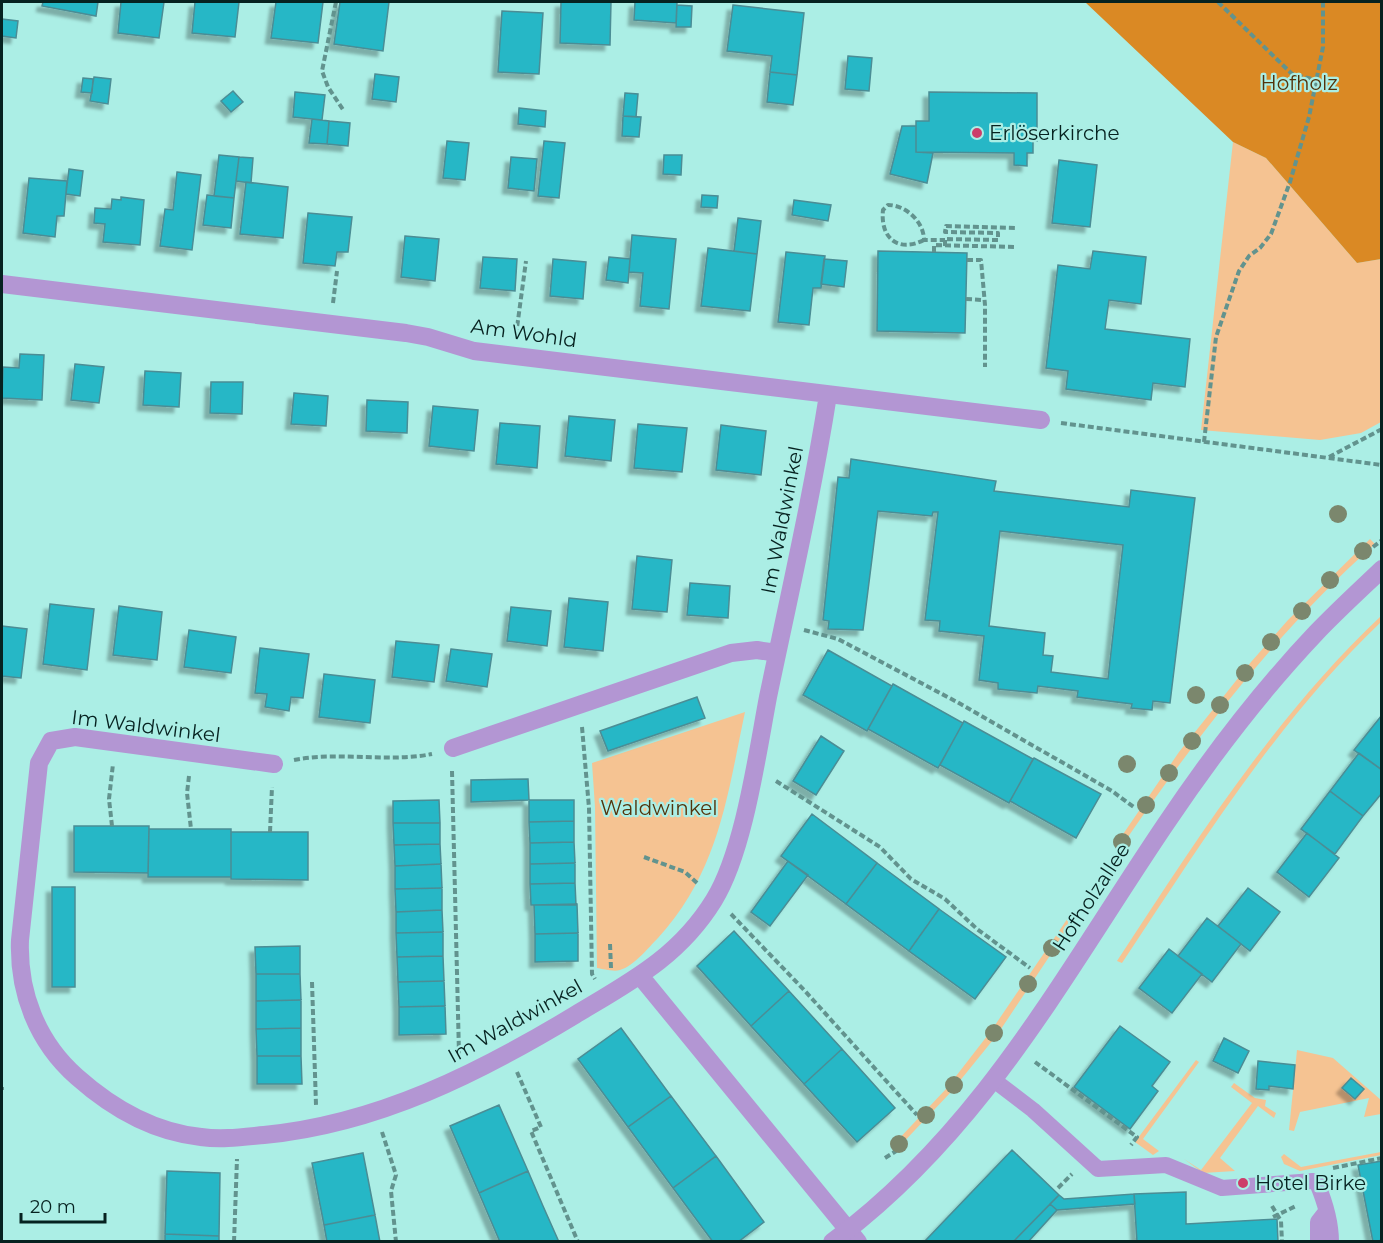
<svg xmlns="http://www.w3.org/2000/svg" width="1383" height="1243" viewBox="0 0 1383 1243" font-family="Montserrat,sans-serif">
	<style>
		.green { fill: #f5c392 }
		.forest { fill: #da8924 }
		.building { fill: #25b7c6; stroke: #4b8d95; stroke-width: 1.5; fill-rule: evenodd; filter: url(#shadow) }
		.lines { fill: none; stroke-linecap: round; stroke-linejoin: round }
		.path { stroke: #62938e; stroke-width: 4; stroke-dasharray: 6 3; stroke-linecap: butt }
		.service { stroke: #b396d3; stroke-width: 16 }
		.minor { stroke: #b396d3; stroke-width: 18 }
		.tertiary { stroke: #b396d3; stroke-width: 18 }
		.tree { fill: #7b876d }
		.poi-dot { fill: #cc3e6a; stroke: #abeee5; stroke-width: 2 }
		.labels { text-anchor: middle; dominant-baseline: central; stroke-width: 4.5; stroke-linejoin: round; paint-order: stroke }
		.park-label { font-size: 20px; fill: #53330b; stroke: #abeee5 }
		.poi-label { font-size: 20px; fill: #062220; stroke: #abeee5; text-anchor: start }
		.street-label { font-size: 20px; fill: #062220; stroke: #abeee5 }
	</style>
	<defs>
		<filter id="shadow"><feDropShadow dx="-5.5" dy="5.5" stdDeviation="1.5" flood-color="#0004"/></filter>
	</defs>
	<rect width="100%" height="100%" fill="#abeee5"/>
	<path class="green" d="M1233,142L1266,158L1357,263L1381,259V422L1361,433L1320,440L1201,430Z
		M1370,539L1375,544C1274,634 1195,739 1119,850L1115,846L1179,752L1251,662L1288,620Z
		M1381,616V622C1277,721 1201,844 1122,963L1117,961C1197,839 1275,716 1381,616Z
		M745,712C727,797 719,871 658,938C648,948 634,966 620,970C614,972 603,969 597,968L595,807L592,763Z
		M1072,912L1077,915L997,1035L950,1093L897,1149L894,1144L946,1089L991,1031Z
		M1297,1050L1333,1058L1381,1100V1114L1364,1117L1369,1098L1300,1112L1294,1131L1289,1130Z
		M1196,1060L1199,1062L1143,1139L1159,1151L1153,1155L1135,1142Z
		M1234,1083L1255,1098L1266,1100L1265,1106L1276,1113L1274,1118L1258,1106L1220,1158L1235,1171L1203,1173L1184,1159L1201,1170L1252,1103L1231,1087Z
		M1381,1152V1155L1300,1171L1284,1164L1281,1157L1284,1154L1301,1167Z"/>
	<path class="forest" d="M1085,2H1381V259L1357,263L1266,158L1233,142Z"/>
	<path class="building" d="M43,2H98L96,16L42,6Z
		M121,2H164L159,38L118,33Z
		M195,2H239L235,37L192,33Z
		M276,2H323L318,43L271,38Z
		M340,2H389L383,51L334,44Z
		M561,2H611L610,45L560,43Z
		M635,2H677L676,23L634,20Z
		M677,5L692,6L691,27H676Z
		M733,5L804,13L797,75L770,72L772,56L727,51Z
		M502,11L543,13L539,74L498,72Z
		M2,19L18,21L16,38L2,36Z
		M848,56L872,58L869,91L845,89Z
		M770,72L797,75L793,105L767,102Z
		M375,74L399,77L396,102L372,99Z
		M94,77L111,79L108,104L90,101Z
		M83,78L93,79L92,93L81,92Z
		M233,91L243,102L231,112L221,101Z
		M295,92L325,95L322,120L293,117Z
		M929,92L1037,93V141H1033V153H1027V166L1014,165V153L916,152V121H929Z
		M625,93L638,94L636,117L623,116Z
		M519,108L546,111L545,127L518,124Z
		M623,116L641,117L639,137L622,136Z
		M312,119L329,121L327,144L309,143Z
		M329,121L350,123L348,146L327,144Z
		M902,126H916V152L933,153L927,183L890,174Z
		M447,141L469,143L465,180L443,178Z
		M544,141L565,143L559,198L538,196Z
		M219,155L239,157L234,198L214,196Z
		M664,155H682L681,175L663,174Z
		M239,157L253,158L251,183L236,181Z
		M511,157L537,159L534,191L508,188Z
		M1059,160L1097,165L1090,227L1052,223Z
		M69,169L83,171L80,196L66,194Z
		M177,172L201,175L192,250L160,246L165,209L173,210Z
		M29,178L67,181L64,216H57L55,237L23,233Z
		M246,182L288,187L283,238L240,234Z
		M207,195L234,198L231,228L203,225Z
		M702,195L718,196L717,208L701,207Z
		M121,197L144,200L140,245L103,242L105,224L94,223L95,208L111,209L112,199L121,200Z
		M794,200L831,205L828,221L792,215Z
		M308,213L352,217L348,252H337L335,266L303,263Z
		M738,218L761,221L757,254L734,251Z
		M632,235L676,239L669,309L640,306L643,273L629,272Z
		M405,236L439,239L435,281L401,277Z
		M708,248L757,254L750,311L701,306Z
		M878,251L967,253L965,333L877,331Z
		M1093,251L1146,257L1141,304L1109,300L1105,329L1190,339L1185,387L1153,383L1151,400L1066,389L1068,371L1046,368L1058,265L1090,269Z
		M786,252L825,256L821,288H813L809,325L778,322Z
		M483,257L517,259L515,291L480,288Z
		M609,257L630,259L628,283L606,280Z
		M553,259L586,262L583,299L550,296Z
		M824,259L847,261L844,287L821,284Z
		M20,354L44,355L42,400L2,398L3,367L19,368Z
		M75,364L104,367L99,403L71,400Z
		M145,371L181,373L179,407L143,405Z
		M211,382H243L242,414L210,413Z
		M294,393L328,396L326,426L291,424Z
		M367,400L408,402L407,433L366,431Z
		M433,406L478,410L474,451L429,446Z
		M569,416L615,420L611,461L565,456Z
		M500,423L540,426L537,468L496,464Z
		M638,424L687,428L682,472L634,468Z
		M721,425L766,431L761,475L716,470Z
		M851,459L996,481L994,491L1129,507L1131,490L1195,498L1170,703L1153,701L1152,710L1131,708L1132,704L1077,697L1078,691L1038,686L1037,693L998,689V683L979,680L984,636L939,631L940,621L925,620L938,512H933L932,516L878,511L863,630L828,629L829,621L823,620L838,477L849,478ZM1000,531L1123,545L1108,679L1051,672L1053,656L1043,655L1045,633L989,626Z
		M637,556L672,560L667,612L632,609Z
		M690,583L730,586L728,618L687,615Z
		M569,598L608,602L603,651L564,647Z
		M50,604L94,609L87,670L43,664Z
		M119,606L162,612L157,660L113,655Z
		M511,607L551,611L547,646L507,641Z
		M2,626L27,629L21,678L2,676Z
		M189,630L236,637L231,673L184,667Z
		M396,641L439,645L434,682L392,677Z
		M260,648L309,654L303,698L291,697L289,711L265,707L267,694L255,693Z
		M451,649L492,654L487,687L446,681Z
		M828,650L892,686L867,731L803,695Z
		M324,674L375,680L370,723L319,717Z
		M893,684L963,723L938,768L868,729Z
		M697,697L705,718L608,751L600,731Z
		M1382,715V770L1354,750Z
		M964,721L1033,759L1009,803L940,765Z
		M821,736L844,751L816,795L793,781Z
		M1359,753L1382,770V793L1363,816L1330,791Z
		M1034,758L1101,794L1076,838L1010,801Z
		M528,779L529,800L471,802V780Z
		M1330,791L1363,816L1335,854L1301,829Z
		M439,800L440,823H393V801Z
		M529,800H574V821L529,822Z
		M812,814L877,863L846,904L781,856Z
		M574,821V842L530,843L529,822Z
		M393,823H440V844L394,845Z
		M74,826H149L148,873L74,872Z
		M149,829H231V877H148Z
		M231,832H308V880L231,879Z
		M1307,833L1339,858L1309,897L1277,872Z
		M574,842L575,863L530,864V843Z
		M440,844L441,864L395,866L394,845Z
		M788,861L808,875L770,926L751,912Z
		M575,863V883L530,884V864Z
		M877,863L939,909L909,951L846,904Z
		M441,864L442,888L395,889V866Z
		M575,883L576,905H531L530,884Z
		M52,887H75V987H52Z
		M442,888V910L396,912L395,889Z
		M1248,888L1280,912L1250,951L1218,926Z
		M577,904L578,933L535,934L534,905Z
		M939,909L1006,957L975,999L909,951Z
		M442,910L443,932L396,933V912Z
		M1207,918L1241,944L1212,982L1178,956Z
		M734,931L789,991L751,1026L697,966Z
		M443,932V956L397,957L396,933Z
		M578,933V961L535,962V934Z
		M300,946V974H256L255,947Z
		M1169,949L1202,974L1172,1013L1139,988Z
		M443,956L444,981L398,982L397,957Z
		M256,974H300L301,1000L256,1001Z
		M444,981L445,1006L399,1007L398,982Z
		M789,991L842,1049L804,1084L751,1026Z
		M301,1000V1028L256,1029V1001Z
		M445,1006L446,1034L399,1035V1007Z
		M1120,1026L1170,1062L1152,1086L1158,1091L1130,1129L1074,1087Z
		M301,1028V1056H257L256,1029Z
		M621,1028L671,1096L628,1127L578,1059Z
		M1224,1038L1249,1051L1238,1073L1213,1061Z
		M842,1049L895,1108L857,1142L804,1084Z
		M257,1056H301L302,1084H257Z
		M1258,1061L1295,1065L1293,1089L1269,1086V1090L1256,1089Z
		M1351,1078L1364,1089L1355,1099L1342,1088Z
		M671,1096L716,1156L673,1188L628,1127Z
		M499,1105L528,1171L479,1193L450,1126Z
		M1012,1150L1059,1195L1013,1242H924Z
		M363,1153L375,1215L324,1225L312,1163Z
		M716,1156L764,1222L738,1242H713L673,1188Z
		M1382,1161V1240L1373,1242L1358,1165Z
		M167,1171L220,1173L219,1236L165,1234Z
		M528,1171L543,1206L559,1242H500L479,1193Z
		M1186,1192V1224L1277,1219L1278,1242H1137L1134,1194Z
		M1134,1194L1135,1204L1057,1210L1050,1204L1059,1195L1064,1199Z
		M1050,1204L1057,1210L1028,1242H1013Z
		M375,1215L380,1242H327L324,1225Z
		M165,1234L219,1236V1242H165Z"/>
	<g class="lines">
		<path class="path" d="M336,2L322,71L328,87L344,111
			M1218,2L1292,74L1316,80
			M924,240C898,253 880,238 883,210L888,205C906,205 924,222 924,240H945
			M945,246V239L998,240V233L945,232L946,226L1016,228
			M934,252V245L1016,247
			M967,260H981L985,305V367
			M966,299L983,300
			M333,303L337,271
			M516,335L526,261
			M1061,423L1382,465
			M1204,442L1216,337L1239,271L1249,256L1260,248L1271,234L1290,182L1309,117L1323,47V2
			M1329,457L1382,429
			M1373,547L1382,540
			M804,630L838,639L957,702L1112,791L1135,808
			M582,727L589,808L592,974L595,979
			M294,760C339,751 386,763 432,754
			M452,771L459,1054
			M189,776L187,793L191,829
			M776,781L880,847L911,879L945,899L977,929L1030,968
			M112,826L109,799L113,764
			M270,832L272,787
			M644,857L685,872L697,883
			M731,914L805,991L917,1115
			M610,944L611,968
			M312,982L316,1105
			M1035,1062L1137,1137L1131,1145
			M517,1072L541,1127L531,1131L578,1242
			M2,1087V1090
			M382,1132L396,1175L391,1191L396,1242
			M885,1158L901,1148
			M1333,1168L1382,1158
			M1058,1188L1072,1174
			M1272,1206L1281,1221L1282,1242
			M1273,1217L1296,1206
			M234,1242L237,1159"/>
		<path class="service" d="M995,1081L1033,1110L1098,1169L1166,1165L1222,1188L1313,1181L1317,1183C1325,1202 1331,1221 1331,1242
			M1318,1242V1222L1325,1213"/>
		<path class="minor" d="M2,284L406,333L428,337L474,351L1041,420
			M453,748L731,653L757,650L777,653
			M274,764L75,737L51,741L39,763L20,940C18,992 37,1042 77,1077C113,1109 153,1132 201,1137C222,1140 243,1137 264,1135C378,1124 479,1073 575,1015C630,982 679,957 714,900C744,851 757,755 768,697C789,597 812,496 828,395
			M641,977L858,1242"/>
		<path class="tertiary" d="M832,1242C982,1131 1063,976 1165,825C1210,758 1260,692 1316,633C1337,611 1360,590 1382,569"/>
	</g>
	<g class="tree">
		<circle cx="1338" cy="514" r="9"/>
		<circle cx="1363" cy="551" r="9"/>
		<circle cx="1330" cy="580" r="9"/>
		<circle cx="1302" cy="611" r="9"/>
		<circle cx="1271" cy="642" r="9"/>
		<circle cx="1245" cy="673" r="9"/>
		<circle cx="1196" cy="695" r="9"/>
		<circle cx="1220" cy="705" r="9"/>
		<circle cx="1192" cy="741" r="9"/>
		<circle cx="1127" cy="764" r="9"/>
		<circle cx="1169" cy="773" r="9"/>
		<circle cx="1146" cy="805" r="9"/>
		<circle cx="1122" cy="842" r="9"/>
		<circle cx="1052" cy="948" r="9"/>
		<circle cx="1028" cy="984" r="9"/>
		<circle cx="994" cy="1033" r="9"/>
		<circle cx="954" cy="1085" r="9"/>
		<circle cx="926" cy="1115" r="9"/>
		<circle cx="899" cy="1144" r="9"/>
	</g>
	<g class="poi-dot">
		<circle cx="977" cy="133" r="6"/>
		<circle cx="1243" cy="1183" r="6"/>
	</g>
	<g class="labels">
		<g class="park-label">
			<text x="1299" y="83">Hofholz</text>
			<text x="659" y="808">Waldwinkel</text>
		</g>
		<g class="poi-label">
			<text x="989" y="133">Erlöserkirche</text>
			<text x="1255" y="1183">Hotel Birke</text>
		</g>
		<g class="street-label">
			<text transform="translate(524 333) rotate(8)">Am Wohld</text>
			<text transform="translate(782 520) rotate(-79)">Im Waldwinkel</text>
			<text transform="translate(146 726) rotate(7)">Im Waldwinkel</text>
			<text transform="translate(1091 897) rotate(-57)">Hofholzallee</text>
			<text transform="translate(515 1021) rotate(-29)">Im Waldwinkel</text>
		</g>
	</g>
	<rect width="1383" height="1243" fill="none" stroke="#062220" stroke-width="6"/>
	<path d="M21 1213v9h84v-9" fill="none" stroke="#062220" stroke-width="3"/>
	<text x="30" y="1213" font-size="18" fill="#062220" stroke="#abeee5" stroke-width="4.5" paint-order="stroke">20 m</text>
</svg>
